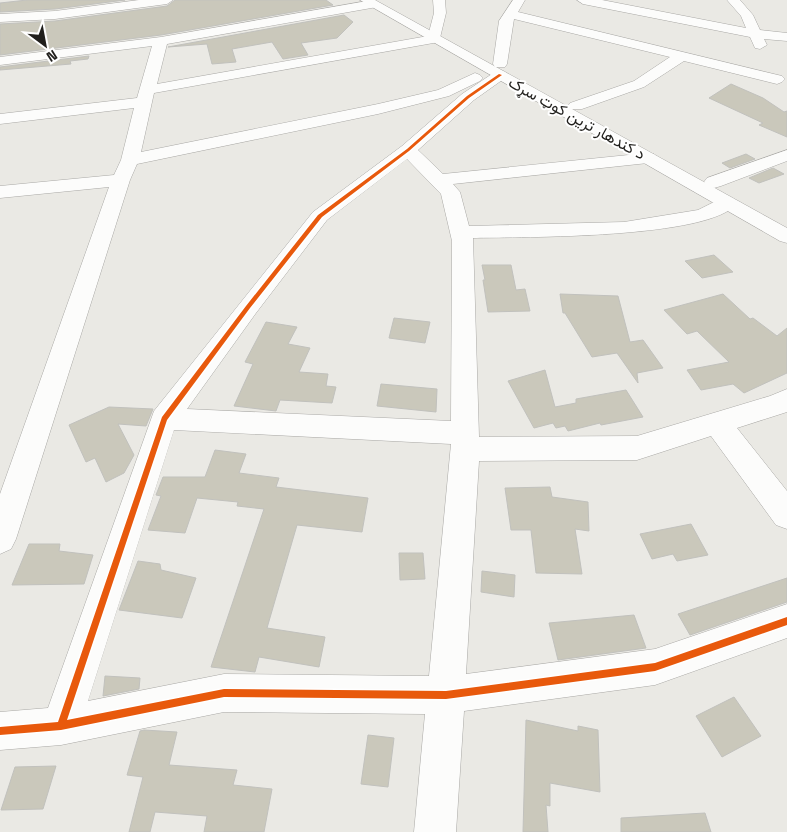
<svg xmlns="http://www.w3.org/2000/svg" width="787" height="832" viewBox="0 0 787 832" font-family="'Space Grotesk',Vazirmatn,sans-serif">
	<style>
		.building { fill: #cac8bb; stroke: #c1c1bd }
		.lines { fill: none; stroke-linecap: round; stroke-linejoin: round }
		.minor-casing { stroke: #a9a8a5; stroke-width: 1 }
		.major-casing { stroke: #a9a8a5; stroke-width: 1 }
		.minor { fill: #fcfcfb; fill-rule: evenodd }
		.major { fill: #fcfcfb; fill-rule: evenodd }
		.cycleway-casing { stroke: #fff; stroke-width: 3 }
		.cycleway { fill: #e8590c; fill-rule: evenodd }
		.labels { text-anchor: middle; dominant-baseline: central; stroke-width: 4; stroke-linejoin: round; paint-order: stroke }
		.far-street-label { font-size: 16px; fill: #201f1c; stroke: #fff }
	</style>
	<rect width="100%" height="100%" fill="#eae9e4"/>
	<path class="building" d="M27,0H125L55,9L0,12V3Z
		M175,0H326L333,5L161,35L0,55V24L55,21L167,6Z
		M344,15L353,22L337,38L301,43L308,55L283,59L272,42L232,49L236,62L212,64L207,44L168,47Z
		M89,56L88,59L70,61L71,64L0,70V67Z
		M731,84L763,98L784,112L787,111V137L759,125L763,123L709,98Z
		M746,154L755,159L730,168L722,163Z
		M773,168L784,174L759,183L749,178Z
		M714,255L733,272L702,278L685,261Z
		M482,265H511L516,290L525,289L530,311L488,312L483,280H485Z
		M560,294L618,296L630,342L643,340L663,368L637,373L638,383L617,353L592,357L565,313H563Z
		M723,294L750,319L753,318L777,336L787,328V373L744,393L733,384L701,390L687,370L729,362L697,331L687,334L664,310Z
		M394,318L430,322L425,343L389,338Z
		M266,322L297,327L288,344L310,348L299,372L328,374L326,386L336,387L332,403L280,400L276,411L234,406L253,364L245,362Z
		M545,370L555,407L576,403V399L626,390L643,417L601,425L600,423L568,431L565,426L556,428L553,423L534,428L508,381Z
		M381,384L437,389L436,412L377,406Z
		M109,407L153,409L146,426L118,424L134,455L124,473L106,482L95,458L86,462L69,425Z
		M215,450L246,454L239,473L279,478L276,487L368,498L362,532L297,525L267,628L325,637L319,667L259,657L255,672L211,667L264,509L237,506L238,502L197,498L185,533L148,530L161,496L156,495L163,477H205Z
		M550,487L552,497L588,502L589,531L575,529L582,574L536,573L531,530H511L505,488Z
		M691,524L708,555L677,561L673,554L652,559L640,534Z
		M29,544H60L59,551L93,555L84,584L12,585Z
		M399,553H423L425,579L400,580Z
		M138,561L160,564L161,570L196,578L182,618L119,610Z
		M482,571L515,575L514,597L481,592Z
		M787,578V602L690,635L678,614Z
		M634,615L646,648L558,660L549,623Z
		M105,676L140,678L139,689L103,696Z
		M734,697L761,736L722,757L696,716Z
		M526,720L578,731V726L598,730L600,792L550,783V806L546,805L548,832H523Z
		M144,730L177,732L169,765L237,770L233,785L272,789L264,832H204L207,816L155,812L150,832H129L143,777L127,775L140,731Z
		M368,735L394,738L388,787L361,784Z
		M56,766L43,809L1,810L15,767Z
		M705,813L711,832H621V818Z"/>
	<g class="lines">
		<g class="minor-casing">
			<path id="minor" d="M139,0H173L167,4L55,19L0,22V14L55,11Z
				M373,0L379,4L377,7L167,44L157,84L428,36L434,13L433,0H445L446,13L439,42L154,93L141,152L378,104L438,90L475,73L480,75L483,78L480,81L449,96L378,114L137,164L130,180L16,539L11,549L0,554V494L109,187L0,198V186L114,175L121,160L134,108L0,124V114L137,98L152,46L0,65V57L161,37Z
				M513,0H525L518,12L782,76L785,79L782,82L777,84L684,61L644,87L582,109H570L568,106L570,103L634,81L670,57L514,19L507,64L505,67H495L493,64L499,21Z
				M577,0H602L746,28L741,16L727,0H740L753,15L760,30L787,33V41L764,39L767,45L760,49L755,48L750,37L583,4Z
				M500,70L505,72L508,75L505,78L474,100L418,150L443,174L648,153L654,154L657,158L654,162L648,163L453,184L460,192L469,226L624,222L698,210L720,199L727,197L734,199L737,203C712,239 520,237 473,238L479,437L637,436L770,396L787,389V412L737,428L787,491V529L776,525L711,436L637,460L479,461L466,674L655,649L787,604V638L655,685L464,711L456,832H414L425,714L224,712L61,745L0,750V712L48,708L154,411L313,212L402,146L462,94L495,72ZM407,159L441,194L452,241L451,421L187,409L256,313L327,220ZM174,430L451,444L429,676L224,674L88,701Z
				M787,150V161L721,186L714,188L707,186L704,182L707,178Z"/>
		</g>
		<g class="major-casing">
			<path id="major" d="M360,0H375L787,228V243L780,241Z"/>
		</g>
		<use href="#minor" class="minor"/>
		<use href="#major" class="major"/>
		<g class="cycleway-casing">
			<path id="cycleway" d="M499,74L502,75L469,98L409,151L322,217L250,308L167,420L67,720L224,689L446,691L655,663L787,617V625L655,671L446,699L224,697L61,730L0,735V727L58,722L162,417L246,306L318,215L407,149L467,96Z"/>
		</g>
		<use href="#cycleway" class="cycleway"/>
	</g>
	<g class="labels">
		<g class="far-street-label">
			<text transform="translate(577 118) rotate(29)">د کندهار ترين کوټ سړک</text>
		</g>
	</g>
	<g transform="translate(45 45) rotate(148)" stroke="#ffffff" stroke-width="4" paint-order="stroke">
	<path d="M0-4L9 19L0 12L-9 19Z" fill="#201f1c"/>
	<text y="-8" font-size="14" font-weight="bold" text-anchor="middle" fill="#201f1c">N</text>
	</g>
</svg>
